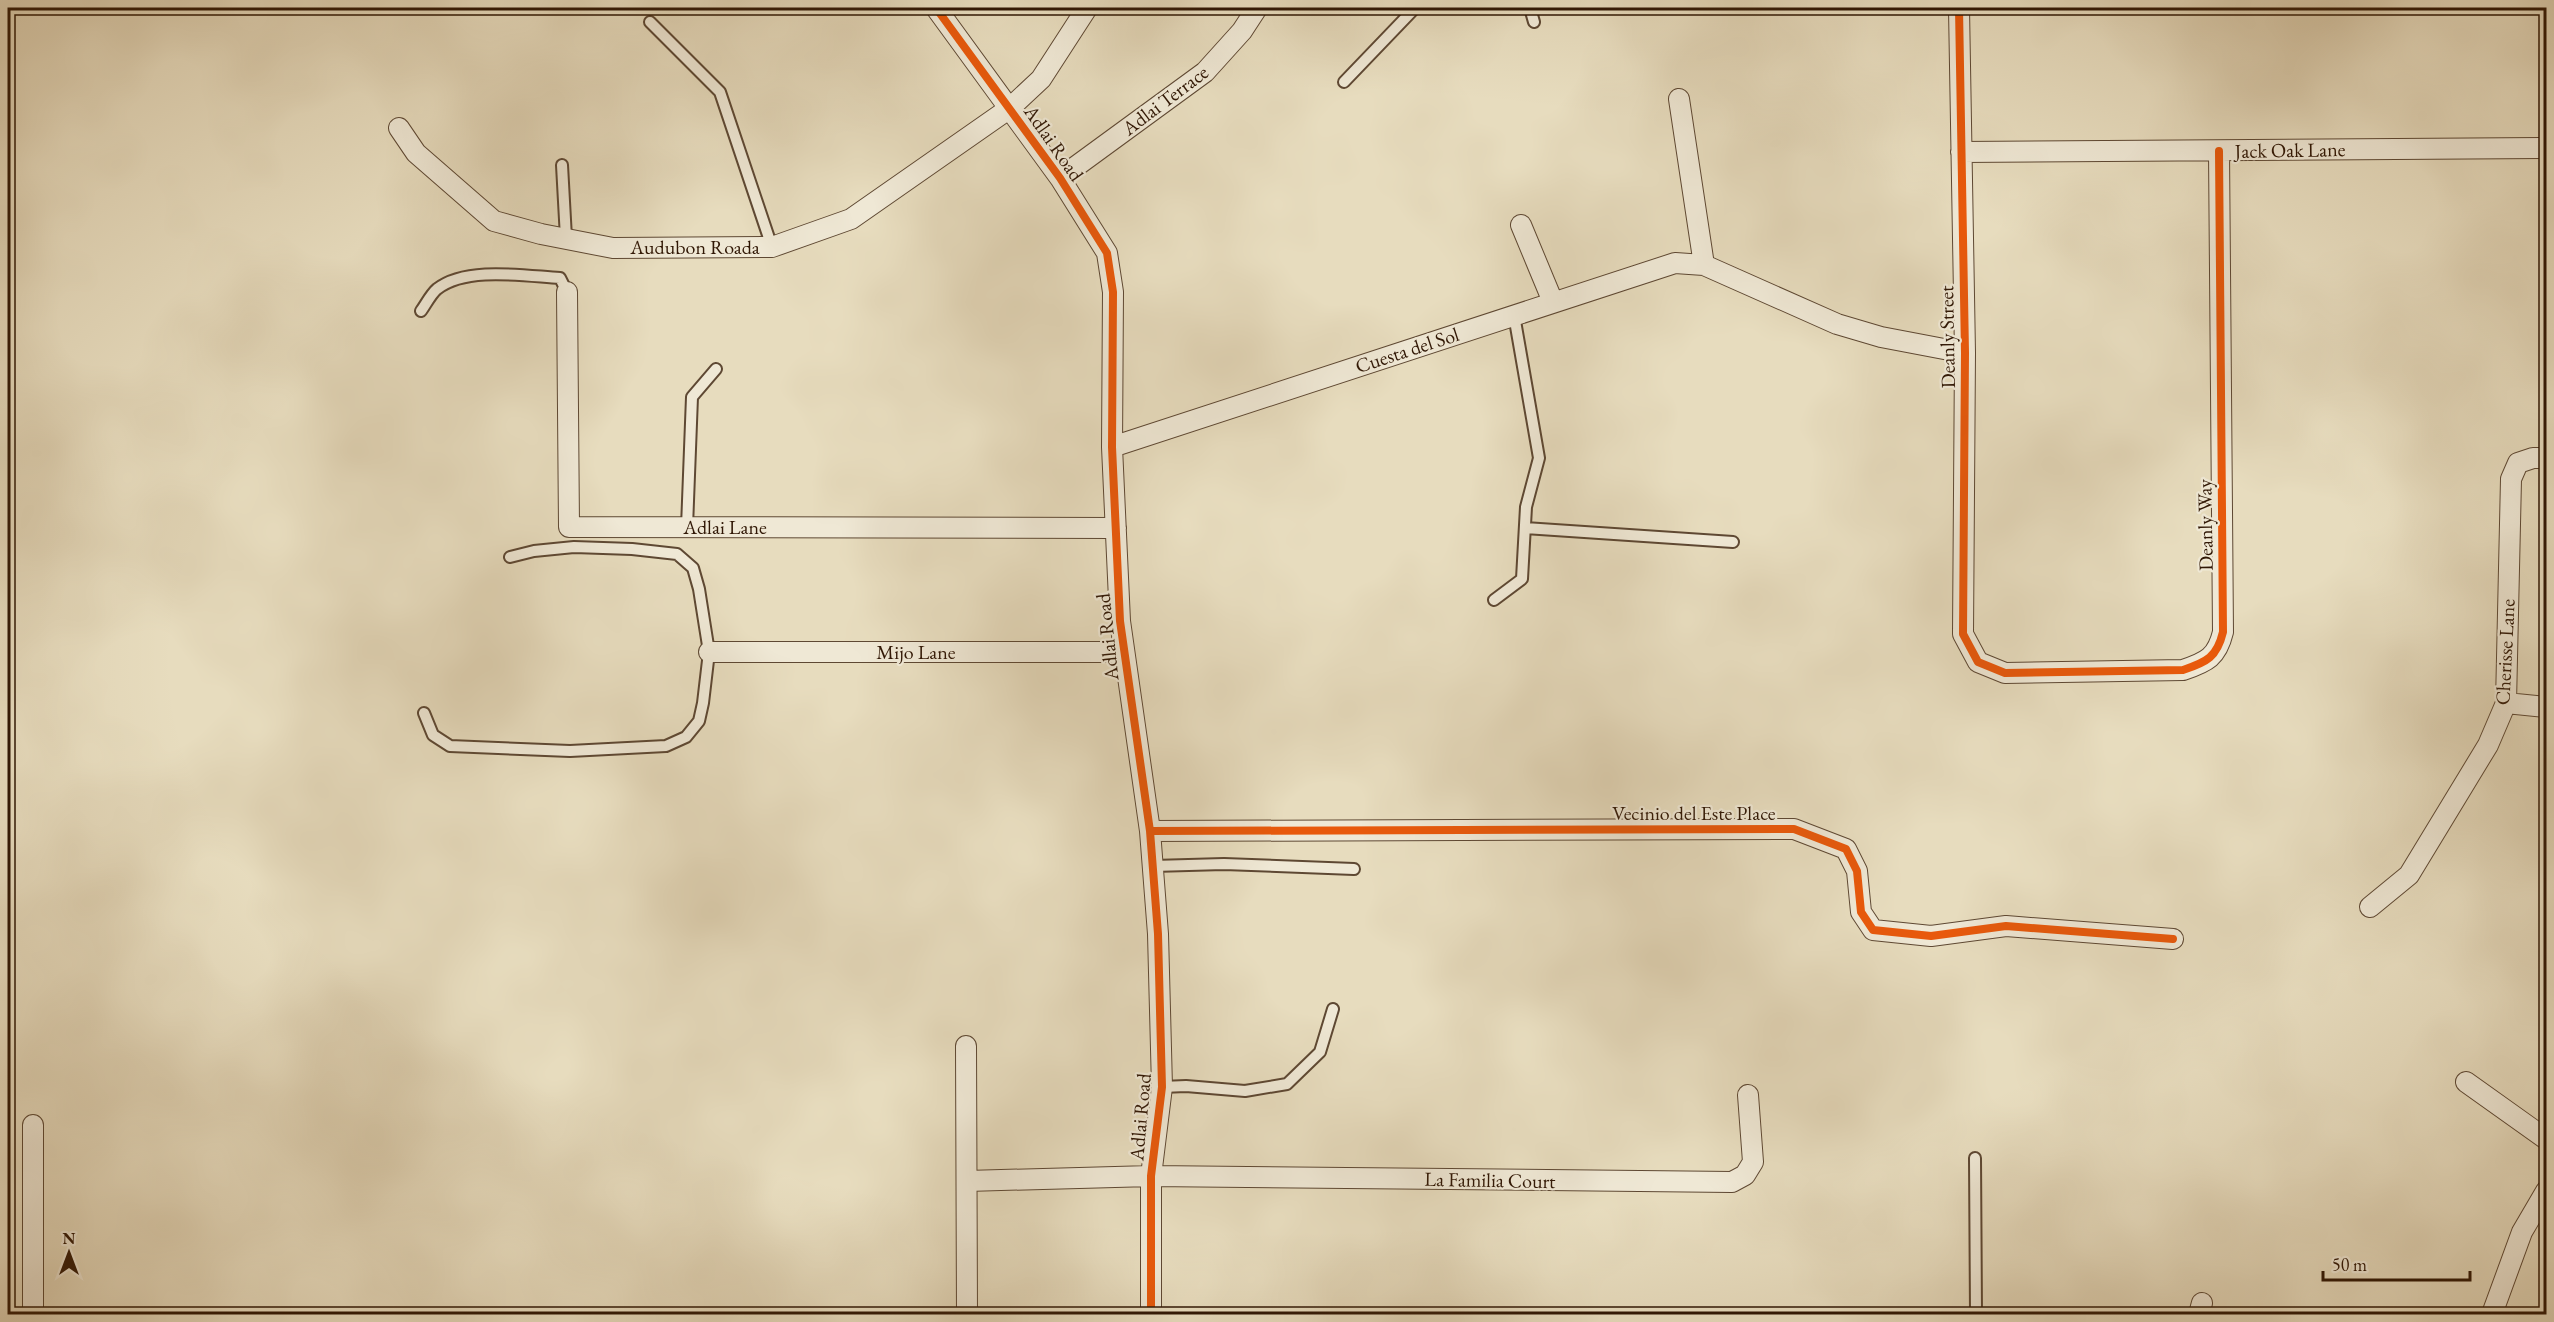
<svg xmlns="http://www.w3.org/2000/svg" width="2554" height="1322" viewBox="0 0 2554 1322" font-family="'EB Garamond',serif">
	<style>
		.lines { fill: none; stroke-linecap: round; stroke-linejoin: round }
		.service-casing { stroke: #5e4833; stroke-width: 14 }
		.minor-casing { stroke: #5e4833; stroke-width: 22 }
		.service { stroke: #efe8d5; stroke-width: 10 }
		.minor { stroke: #efe8d5; stroke-width: 20 }
		.cycleway-casing { stroke: #efe8d5; stroke-width: 11 }
		.cycleway { stroke: #e8590c; stroke-width: 8 }
		.labels { text-anchor: middle; dominant-baseline: central; stroke-width: 4.5; stroke-linejoin: round; paint-order: stroke }
		.street-label { font-size: 20px; fill: #301705; stroke: #efe8d5 }
	</style>
	<rect width="100%" height="100%" fill="#e7dcbe"/>
	<filter id="stains"><feTurbulence type="fractalNoise" baseFrequency=".00333" numOctaves="4"/><feColorMatrix values="0 0 0 0 .2 0 0 0 0 .09 0 0 0 0 .02 0 0 0 .5 -.17"/></filter>
	<radialGradient id="worn" r=".72"><stop offset=".6" stop-color="#630" stop-opacity="0"/><stop offset="1" stop-color="#630" stop-opacity=".3"/></radialGradient>
	<g class="lines">
		<g class="service-casing">
			<path id="service" d="M1530,8L1534,22
				M650,22L720,92L772,247
				M1344,82L1415,8
				M562,165L566,238
				M421,311C426,304 431,294 437,289C466,266 525,276 560,278L567,292
				M687,527L692,397L716,369
				M1525,528L1733,542
				M1494,600L1522,579L1526,507L1539,458L1514,315
				M424,713L433,735L450,746L570,751L666,746L686,737L699,721L703,703L709,652L699,589L693,568L677,554L632,549L574,547L534,551L510,557
				M1153,866L1224,864L1354,869
				M1162,1087L1186,1086L1245,1091L1287,1084L1320,1052L1333,1009
				M1975,1158L1976,1314"/>
		</g>
		<g class="minor-casing">
			<path id="minor" d="M936,8L1060,178L1107,253L1113,292L1112,447L1120,621L1150,831L1158,934L1162,1087L1151,1176V1314
				M1959,8L1965,353L1963,634L1978,662L2005,673L2183,670C2207,662 2217,657 2223,632L2219,151
				M1679,99L1704,265L1837,324L1881,337L1965,353
				M399,128L416,153L494,221L541,234L613,248L772,247L851,219L1010,108L1041,79L1087,8
				M1961,152L2546,148
				M1060,178L1205,72L1242,31L1257,8
				M1521,225L1553,302
				M567,292L569,527L1116,528
				M1112,447L1675,263L1704,265
				M709,652H1123
				M2506,703L2546,707
				M1150,831L1794,829L1846,849L1857,871L1861,912L1873,930L1931,936L2006,926L2173,939
				M2370,907L2409,875L2488,745L2506,703L2511,479L2518,463L2533,458H2546
				M966,1046L967,1314
				M2466,1082L2546,1139
				M33,1125V1314
				M967,1181L1151,1176L1732,1182L1745,1175L1753,1162L1748,1095
				M2199,1314L2202,1303
				M2492,1314L2522,1232L2546,1191"/>
		</g>
		<use href="#service" class="service"/>
		<use href="#minor" class="minor"/>
		<g class="cycleway-casing">
			<path id="cycleway" d="M936,8L1060,178L1107,253L1113,292L1112,447L1120,621L1150,831L1158,934L1162,1087L1151,1176V1314
				M1959,8L1965,353L1963,634L1978,662L2005,673L2183,670C2207,662 2217,657 2223,632L2219,151
				M1150,831L1794,829L1846,849L1857,871L1861,912L1873,930L1931,936L2006,926L2173,939"/>
		</g>
		<use href="#cycleway" class="cycleway"/>
	</g>
	<g class="labels">
		<g class="street-label">
			<text transform="translate(1165 100) rotate(-37)">Adlai Terrace</text>
			<text transform="translate(1054 143) rotate(55)">Adlai Road</text>
			<text transform="translate(2290 150) rotate(-1)">Jack Oak Lane</text>
			<text x="695" y="247">Audubon Roada</text>
			<text transform="translate(1947 337) rotate(-91)">Deanly Street</text>
			<text transform="translate(1407 350) rotate(-18)">Cuesta del Sol</text>
			<text transform="translate(2205 525) rotate(-91)">Deanly Way</text>
			<text x="725" y="527">Adlai Lane</text>
			<text transform="translate(1107 637) rotate(-96)">Adlai Road</text>
			<text x="916" y="652">Mijo Lane</text>
			<text transform="translate(2505 652) rotate(-87)">Cherisse Lane</text>
			<text x="1694" y="813">Vecinio del Este Place</text>
			<text transform="translate(1140 1117) rotate(-85)">Adlai Road</text>
			<text transform="translate(1490 1180) rotate(1)">La Familia Court</text>
		</g>
	</g>
	<rect width="2554" height="1322" fill="none" stroke="#e7dcbe" stroke-width="30"/>
	<rect x="9" y="9" width="2536" height="1304" fill="none" stroke="#301705" stroke-width="3"/>
	<rect x="15" y="15" width="2524" height="1292" fill="none" stroke="#301705" stroke-width="1.5"/>
	<g transform="translate(69 1253)" stroke="#efe8d5" stroke-width="4.5" paint-order="stroke">
	<path d="M0-4.5L10 22L0 15L-10 22Z" fill="#301705"/>
	<text y="-9" font-size="16" font-weight="bold" text-anchor="middle" fill="#301705">N</text>
	</g>
	<path d="M2323 1271v9h147v-9" fill="none" stroke="#301705" stroke-width="3"/>
	<text x="2332" y="1271" font-size="18" fill="#301705" stroke="#efe8d5" stroke-width="4.5" paint-order="stroke">50 m</text>
	<rect width="100%" height="100%" filter="url(#stains)"/>
	<rect width="100%" height="100%" fill="url(#worn)"/>
</svg>
